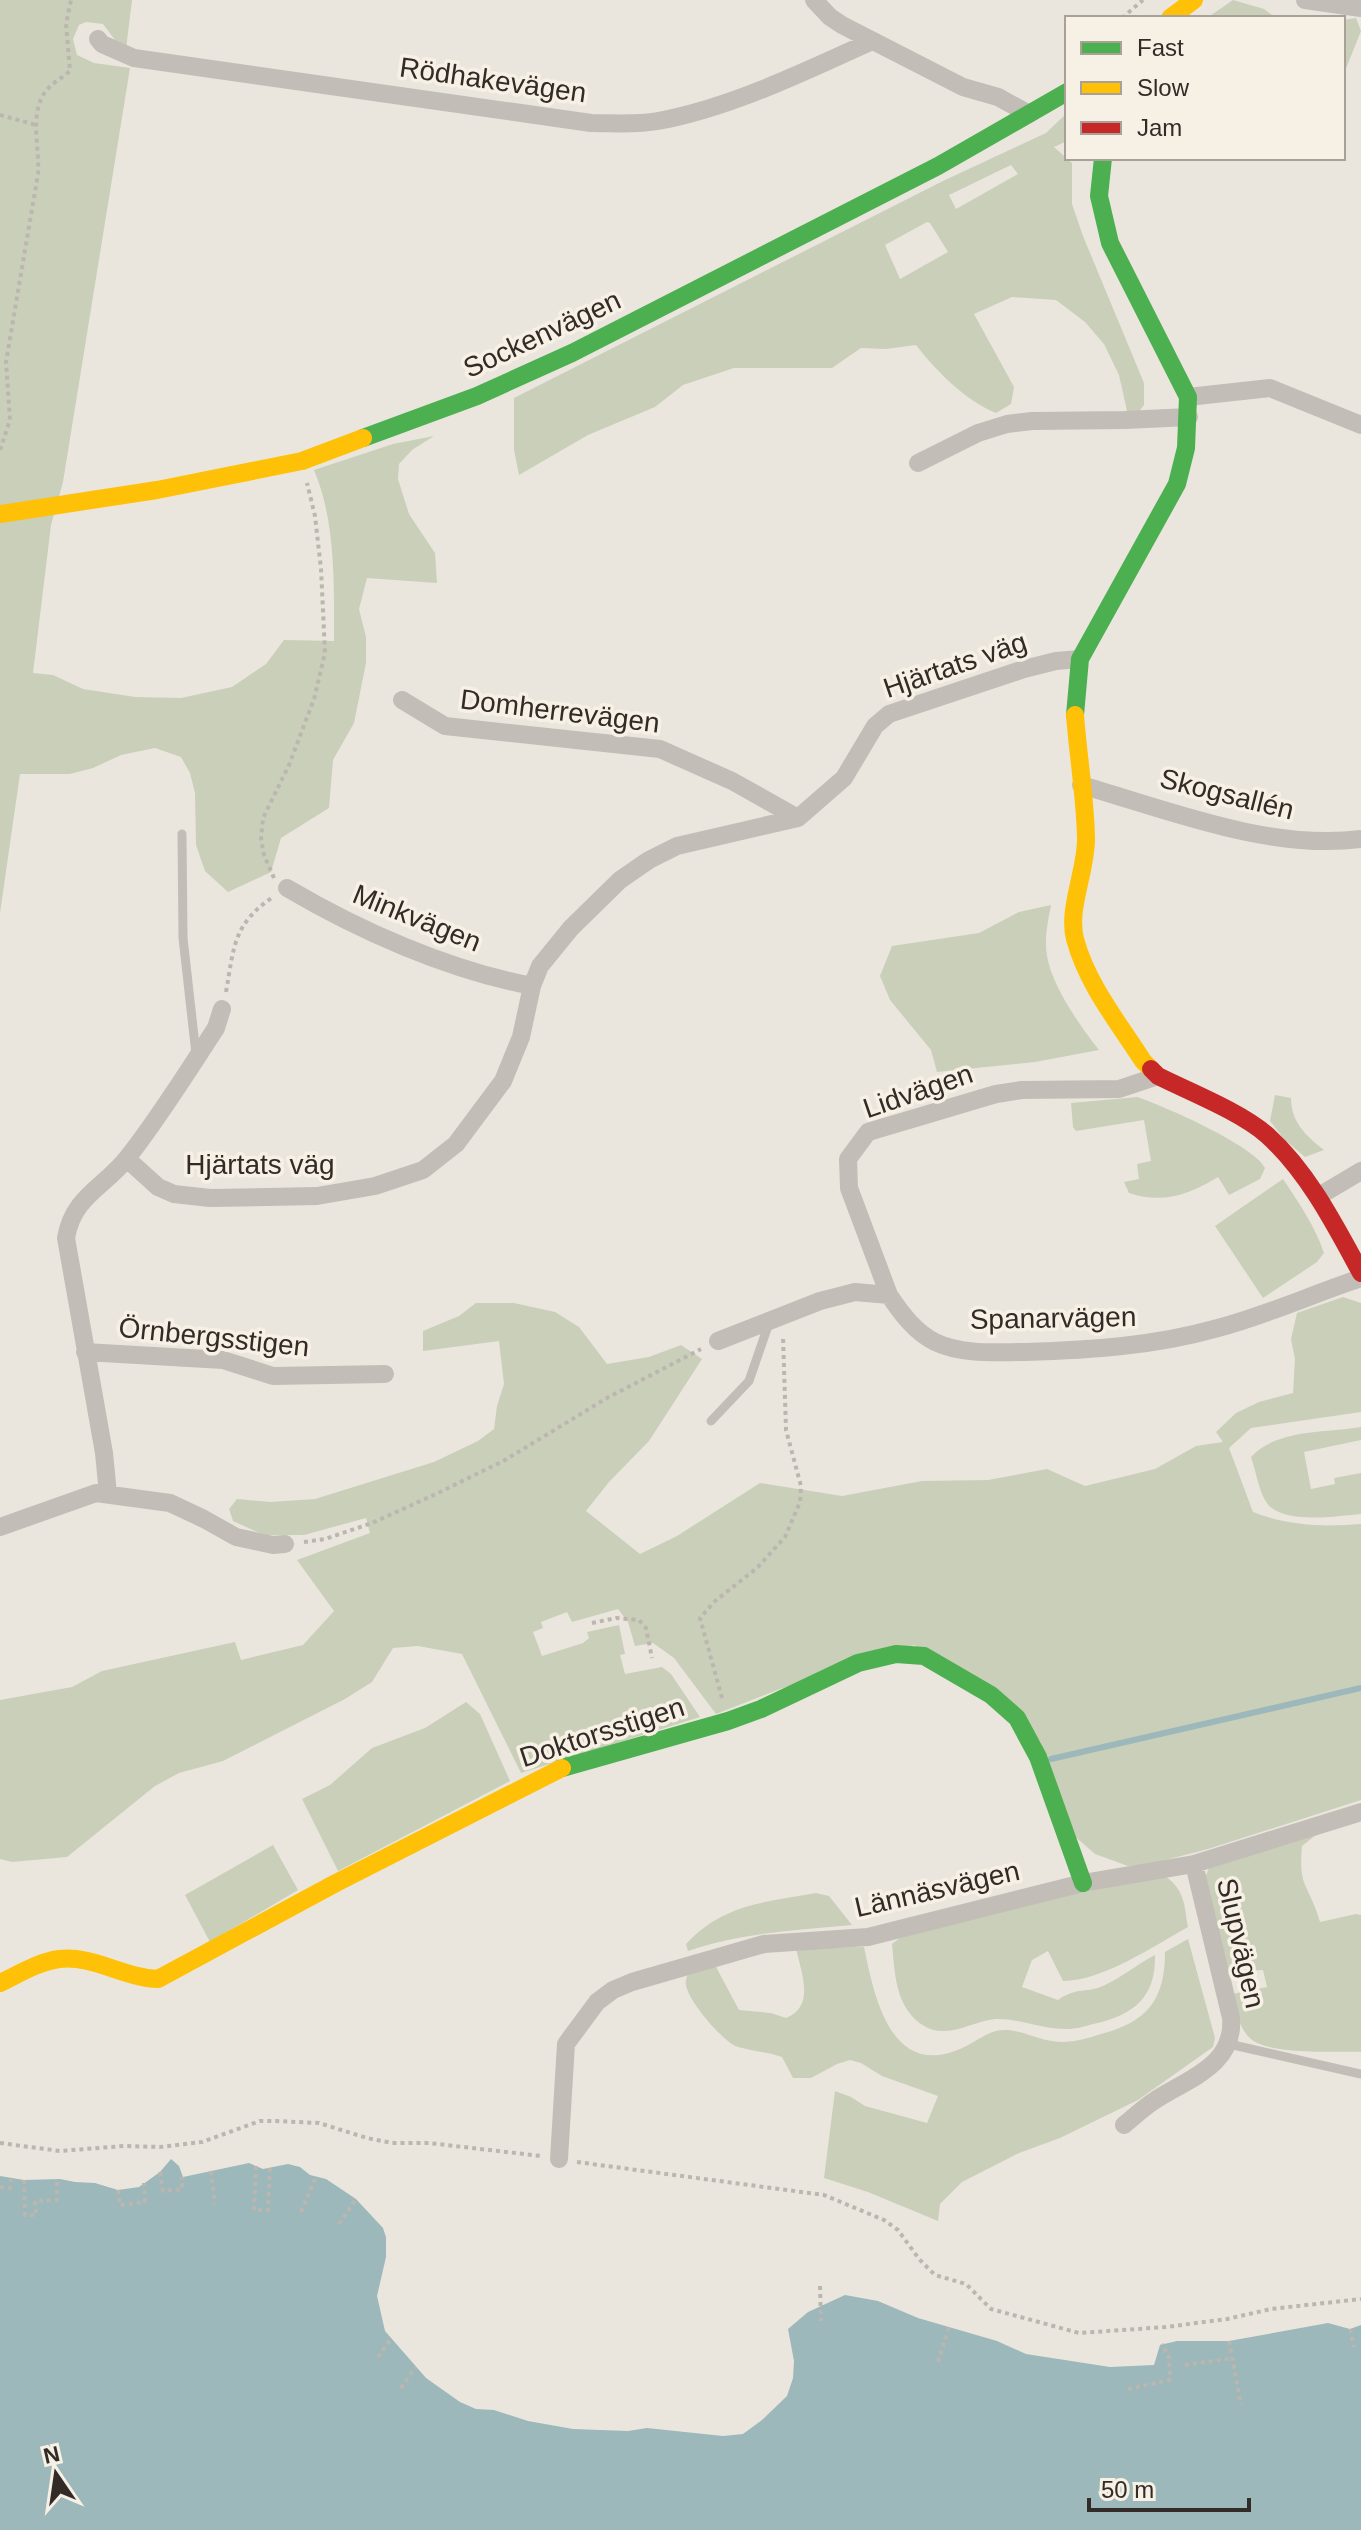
<svg xmlns="http://www.w3.org/2000/svg" width="1361" height="2530" viewBox="0 0 1361 2530" font-family="Arial,sans-serif">
	<style>
		.green { fill: #cacfb9; fill-rule: evenodd }
		.water { fill: #9cb8ba }
		.lines { fill: none; stroke-linecap: round; stroke-linejoin: round }
		.stream { stroke: #9cb8ba; stroke-width: 6 }
		.path { stroke: #bcb6b0; stroke-width: 4; stroke-dasharray: 4 4; stroke-linecap: butt }
		.lane { stroke: #c3bdb7; stroke-width: 9 }
		.street { stroke: #c3bdb7; stroke-width: 18 }
		.fast { stroke: #4caf50; stroke-width: 18 }
		.slow { stroke: #ffc107; stroke-width: 18 }
		.jam { stroke: #c62828; stroke-width: 18 }
		.labels { text-anchor: middle; dominant-baseline: central; stroke-width: 7; stroke-linejoin: round; paint-order: stroke }
		.street-label { font-size: 28px; fill: #332b27; stroke: #f7f0e5 }
	</style>
	<rect width="100%" height="100%" fill="#eae6de"/>
	<path class="green" d="M0,0H132L126,49L118,44L103,24L86,22L79,25L73,39L77,55L94,63L130,68L63,482L51,525L33,673L53,675L83,689L135,697L181,698L232,687L266,664L284,640L334,641C334,585 336,522 314,470L393,444L434,436L412,450L399,464L398,479L409,514L435,553L437,583L367,578L359,609L366,637V663L354,723L333,760L329,808L281,838L271,872L228,892L205,871L196,845L195,793L190,773L181,757L155,748L121,755L93,768L70,774H20L0,913Z
		M1233,0L1264,9L1276,18H1207Z
		M1356,18L1361,31L1343,76V20Z
		M1067,113V141L1054,147L1072,163V204L1083,236L1144,383V405L1138,413L1127,411L1119,375L1104,344L1085,322L1056,300L1012,297L974,314L1014,387L1011,404L996,413C965,400 937,372 916,345L886,349L861,348L832,368H734L683,385L655,407L588,435L519,475L514,450V398L943,181L1046,133ZM1011,165L1018,174L956,209L949,195ZM927,222L930,223L948,252L900,279L885,245Z
		M1051,905C1048,921 1044,939 1047,956C1052,986 1080,1026 1099,1050L1035,1062L937,1072L931,1050L890,1000L880,976L892,946L979,933L1019,912Z
		M1275,1095L1291,1098C1291,1122 1306,1136 1324,1150L1305,1157L1284,1139L1270,1121Z
		M1137,1097C1162,1105 1255,1146 1265,1168L1260,1179L1229,1195L1218,1177C1189,1195 1163,1204 1129,1193L1124,1182L1139,1179L1137,1164L1151,1161L1144,1120L1076,1131L1073,1127L1071,1103Z
		M1283,1179C1299,1203 1315,1226 1324,1253L1317,1262L1263,1298L1215,1226Z
		M1343,1297L1361,1303V1412L1251,1428L1229,1448L1253,1512C1288,1526 1323,1527 1361,1524V1800L1208,1849L1146,1865L1128,1866L1095,1854L1071,1833L1040,1741L914,1645L780,1689L716,1714L674,1658L653,1643L635,1646L628,1622L618,1609L572,1622L567,1612L541,1622L543,1628L533,1632L542,1656L583,1643L589,1638L587,1632L619,1625L625,1654L620,1655L625,1674L662,1667L671,1674L700,1717L521,1773L462,1654L418,1646L393,1648L372,1682L345,1699L223,1761L179,1773L155,1786L67,1857L12,1862L0,1859V1700L72,1687L102,1671L235,1642L241,1660L303,1645L334,1611L297,1560L370,1533L366,1518L304,1535H264L233,1521L229,1509L237,1499L271,1502L315,1499L434,1462L478,1441L494,1429L497,1406L504,1384L499,1341L423,1351V1331L459,1316L476,1303H514L555,1312L579,1327L607,1364L649,1357L681,1345L702,1359L649,1441L609,1482L586,1511L640,1554L677,1536L760,1483L842,1496L922,1481L988,1480L1047,1469L1085,1486L1155,1469L1196,1446L1223,1442L1216,1432L1236,1413L1259,1402L1293,1393L1295,1359L1291,1339L1297,1313Z
		M1361,1427V1440L1304,1452L1311,1489L1335,1484L1334,1478L1361,1473V1514C1337,1516 1278,1526 1265,1500C1258,1488 1256,1471 1251,1457C1276,1429 1326,1433 1361,1427Z
		M466,1702L480,1714L510,1781L338,1871L302,1799L330,1785L372,1748L425,1728Z
		M1316,1835L1302,1846C1301,1858 1300,1874 1305,1885C1311,1898 1316,1908 1320,1922L1356,1914L1361,1915V2052C1335,2051 1269,2055 1251,2039C1238,2028 1236,2009 1232,1994L1267,1987L1263,1970L1231,1972L1223,1960L1204,1881L1209,1868Z
		M273,1845L298,1890L210,1942L185,1895Z
		M1165,1876C1185,1890 1184,1904 1188,1927C1154,1946 1102,1981 1063,1981L1048,1951L1032,1960L1022,1987L1058,2000C1078,1986 1086,1994 1105,1985C1122,1977 1138,1964 1155,1955C1156,1996 1135,2014 1098,2023C1088,2025 1078,2029 1068,2029C1044,2030 1019,2018 995,2019C973,2021 947,2040 924,2026C895,2008 895,1974 892,1944L900,1938L1060,1892Z
		M816,1893L829,1896L852,1925C797,1930 741,1933 688,1951L686,1944C723,1904 765,1902 816,1893Z
		M1188,1939L1215,2038L1213,2047L1138,2100L1060,2138L1019,2153L962,2182L940,2204L938,2221L868,2192L824,2178L835,2091L851,2097L865,2106L927,2123L938,2096L882,2076L861,2063L850,2060L837,2064L811,2078H793L782,2057C767,2052 752,2051 738,2047C724,2043 688,2001 686,1985C685,1981 687,1977 688,1973L704,1966L716,1967L739,2010L771,2013L786,2018C816,2006 801,1973 796,1948L864,1947C874,1995 890,2079 960,2049C975,2043 987,2030 1005,2030C1021,2030 1037,2039 1052,2041C1069,2044 1085,2039 1101,2034C1147,2022 1165,2000 1165,1952Z"/>
	<path class="water" d="M171,2159L179,2166L183,2177L249,2163L263,2169L288,2164L300,2167L310,2175L326,2179L356,2199L383,2228L386,2237V2257L377,2296L385,2331L426,2378L460,2402L476,2409L494,2410L528,2421L573,2429L628,2431L647,2428L723,2436L743,2434L762,2420L787,2396L793,2378L794,2361L788,2329L808,2312L845,2295L878,2301L918,2318L997,2341L1026,2354L1110,2367L1154,2365L1160,2345L1177,2341H1229L1328,2323L1350,2329L1361,2325V2530H0V2176L24,2180L60,2179L75,2182L95,2183L118,2190L139,2187L160,2172Z"/>
	<g class="lines">
		<path class="stream" d="M1051,1759L1361,1688"/>
		<path class="path" d="M1122,18L1143,0
			M0,115L36,125
			M0,450L10,420L6,362L38,174C40,148 29,115 45,92C51,84 63,77 70,71L66,24L71,0
			M274,878L264,855L261,839L263,818L289,765L314,699L325,653L321,569L315,516L307,483
			M226,992C234,947 233,924 273,897
			M304,1542L325,1539L372,1523L436,1494L505,1460L607,1398L701,1349
			M592,1623L616,1618L639,1620L646,1628L652,1658
			M722,1698L700,1618L715,1601L757,1568L785,1537L800,1502L801,1486L786,1430L783,1336
			M0,2143L60,2151L124,2146L160,2147L202,2142L260,2121H276L319,2123L367,2138L392,2143H429L541,2156
			M577,2162L824,2195L884,2220L898,2230L919,2259L935,2275L966,2284L991,2309L1079,2333L1166,2327L1227,2319L1271,2309L1361,2299
			M256,2166L254,2210H268L270,2168
			M211,2171L215,2204
			M160,2172L163,2191L182,2189V2177
			M24,2180L25,2215H36L35,2201L57,2200V2179
			M0,2187L10,2188L11,2179
			M118,2190L120,2205L145,2202L144,2183
			M301,2212L316,2177
			M339,2224L356,2199
			M820,2286L821,2321
			M1350,2329L1354,2347
			M1229,2341L1241,2405
			M378,2357L391,2338
			M938,2362L949,2327
			M1185,2365L1232,2358
			M401,2388L415,2367
			M1128,2389L1170,2380L1169,2357L1162,2344"/>
		<path class="lane" d="M182,834L183,938L196,1054
			M711,1421L749,1381L769,1323
			M1229,2044L1361,2074"/>
		<path class="street" d="M814,0L830,17L842,25L963,87L998,97L1029,114
			M1305,0L1361,8
			M98,39L102,44L134,58L591,123C613,123 636,125 658,121C730,108 806,71 872,41
			M1188,397L1270,388L1361,425
			M918,463L978,433L1007,424L1032,421L1125,420L1189,417
			M402,700L445,726L660,749L732,781L798,818
			M1081,785C1168,810 1270,851 1361,839
			M287,888C360,931 448,970 532,986
			M127,1159L158,1187L174,1194L210,1198L317,1196L375,1186L423,1170L456,1144L503,1081L521,1037L532,986L540,966L571,928L620,880L649,860L677,846L798,818L844,778L875,726L889,714L1024,669L1056,661L1080,659
			M1319,1196L1361,1171
			M889,1295L849,1188L848,1159L868,1132L996,1094L1022,1090L1119,1089L1158,1076
			M718,1341L820,1301L855,1292L889,1295C901,1313 915,1332 935,1342C962,1355 997,1352 1025,1352C1091,1350 1154,1346 1218,1328C1267,1315 1313,1294 1361,1278
			M85,1352L223,1360L273,1376L385,1374
			M108,1494L104,1453L66,1238C73,1196 105,1187 128,1157C160,1116 188,1071 216,1028L222,1009
			M0,1527L96,1493L170,1503L204,1519L236,1537L273,1545L285,1544
			M1124,2125C1134,2117 1143,2108 1154,2101C1187,2079 1235,2066 1231,2018L1194,1864
			M559,2159L566,2044L597,2002L613,1990L632,1982L764,1944L868,1937L1083,1883L1194,1864L1361,1812"/>
		<path class="fast" d="M363,438L477,396L572,353L938,166L1067,92
			M1075,715L1080,659L1177,484L1186,448L1188,397L1110,243L1099,196L1103,158
			M562,1768L728,1721L761,1709L858,1663L896,1654L924,1656L991,1695L1017,1718L1038,1757L1083,1883"/>
		<path class="slow" d="M1170,18L1194,0
			M0,514L157,490L302,461L363,438
			M1075,715C1078,755 1085,796 1086,837C1087,869 1067,909 1075,939C1087,984 1118,1022 1143,1061L1151,1069
			M0,1983C19,1974 38,1962 59,1959C93,1955 124,1978 158,1979L336,1883L562,1768"/>
		<path class="jam" d="M1151,1069L1158,1076C1190,1092 1241,1112 1267,1135C1308,1172 1335,1225 1361,1273"/>
	</g>
	<g class="labels">
		<g class="street-label">
			<text transform="translate(493 80) rotate(8)">Rödhakevägen</text>
			<text transform="translate(542 334) rotate(-25)">Sockenvägen</text>
			<text transform="translate(955 665) rotate(-19)">Hjärtats väg</text>
			<text transform="translate(560 711) rotate(7)">Domherrevägen</text>
			<text transform="translate(1227 794) rotate(14)">Skogsallén</text>
			<text transform="translate(417 918) rotate(22)">Minkvägen</text>
			<text transform="translate(918 1091) rotate(-19)">Lidvägen</text>
			<text x="260" y="1164">Hjärtats väg</text>
			<text transform="translate(1053 1318) rotate(-1)">Spanarvägen</text>
			<text transform="translate(214 1337) rotate(6)">Örnbergsstigen</text>
			<text transform="translate(602 1732) rotate(-18)">Doktorsstigen</text>
			<text transform="translate(937 1889) rotate(-13)">Lännäsvägen</text>
			<text transform="translate(1241 1943) rotate(77)">Slupvägen</text>
		</g>
	</g>
	<rect x="1065" y="16" width="280" height="144" fill="#f7f0e5" stroke="#a9a199" stroke-width="2"/>
	<rect x="1081" y="42" width="40" height="12" fill="#4caf50" stroke="#a9a199" stroke-width="2"/>
	<text x="1137" y="56" font-size="24" fill="#332b27">Fast</text>
	<rect x="1081" y="82" width="40" height="12" fill="#ffc107" stroke="#a9a199" stroke-width="2"/>
	<text x="1137" y="96" font-size="24" fill="#332b27">Slow</text>
	<rect x="1081" y="122" width="40" height="12" fill="#c62828" stroke="#a9a199" stroke-width="2"/>
	<text x="1137" y="136" font-size="24" fill="#332b27">Jam</text>
	<g transform="translate(56 2474) rotate(347)" stroke="#f7f0e5" stroke-width="6" paint-order="stroke">
	<path d="M0-6L14 30L0 20L-14 30Z" fill="#332b27"/>
	<text y="-12" font-size="22" font-weight="bold" text-anchor="middle" fill="#332b27">N</text>
	</g>
	<path d="M1089 2498v12h160v-12" fill="none" stroke="#332b27" stroke-width="4"/>
	<text x="1101" y="2498" font-size="24" fill="#332b27" stroke="#f7f0e5" stroke-width="6" paint-order="stroke">50 m</text>
</svg>
